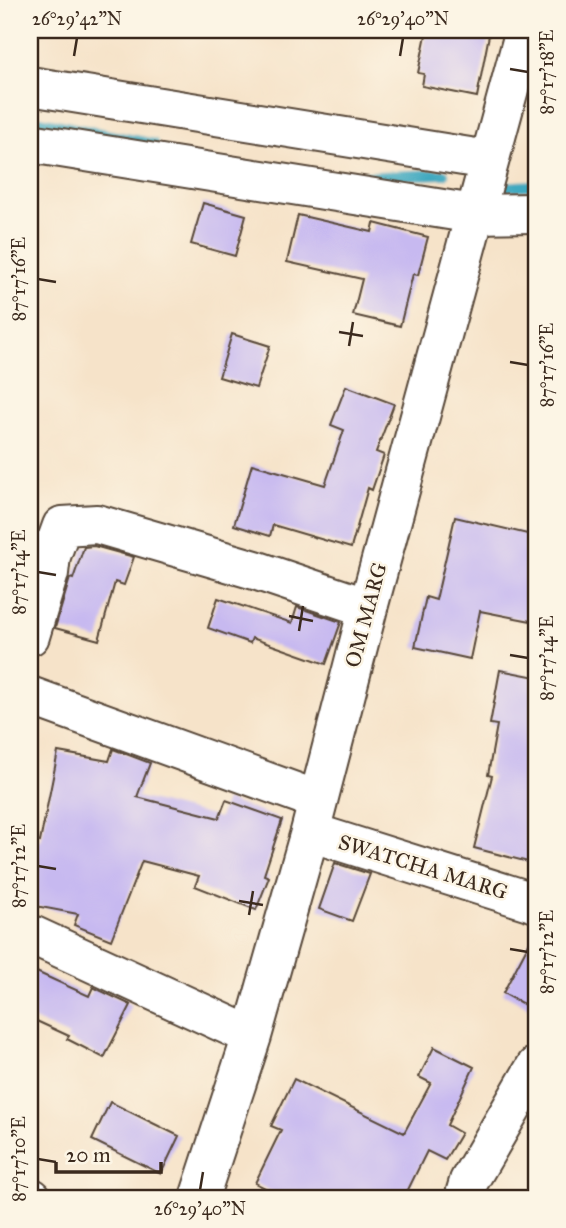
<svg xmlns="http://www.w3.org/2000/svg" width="566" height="1228" viewBox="0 0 566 1228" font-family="'IM FELL Great Primer',serif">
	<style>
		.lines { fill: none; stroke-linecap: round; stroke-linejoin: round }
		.stream { stroke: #3fa9c0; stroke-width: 10 }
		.building { fill: #c7b9f0 }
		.minor-casing { stroke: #574638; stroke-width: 42 }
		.tertiary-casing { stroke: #574638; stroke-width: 42 }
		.minor { stroke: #fff; stroke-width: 38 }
		.tertiary { stroke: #fff; stroke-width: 38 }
		.ticks { fill: none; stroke: #3b2a1e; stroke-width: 2.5 }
		.labels { text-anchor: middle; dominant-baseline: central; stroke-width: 5; stroke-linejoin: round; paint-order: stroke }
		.street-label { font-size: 21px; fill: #3b2a1e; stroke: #fcf5e5 }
		.neatline { fill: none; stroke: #3b2a1e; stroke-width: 2.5 }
		.ticks-label { font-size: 18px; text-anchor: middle; fill: #3b2a1e }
	</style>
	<rect width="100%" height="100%" fill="#fcf5e5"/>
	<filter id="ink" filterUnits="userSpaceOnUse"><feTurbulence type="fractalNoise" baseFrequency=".0143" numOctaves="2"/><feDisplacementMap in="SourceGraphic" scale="14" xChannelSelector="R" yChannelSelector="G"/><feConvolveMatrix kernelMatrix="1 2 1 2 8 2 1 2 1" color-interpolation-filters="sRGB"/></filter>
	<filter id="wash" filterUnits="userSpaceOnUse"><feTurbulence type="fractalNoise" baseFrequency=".00686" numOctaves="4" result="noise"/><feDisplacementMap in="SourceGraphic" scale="28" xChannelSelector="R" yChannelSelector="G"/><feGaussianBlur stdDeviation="1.57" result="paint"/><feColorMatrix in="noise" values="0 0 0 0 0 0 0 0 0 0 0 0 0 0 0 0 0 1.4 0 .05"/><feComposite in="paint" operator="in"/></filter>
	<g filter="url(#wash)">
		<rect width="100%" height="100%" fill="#f6e3c9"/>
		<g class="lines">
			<path class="stream" d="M30,119L154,144
				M349,177L444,174
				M498,187L536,185"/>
		</g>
		<g id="blocks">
			<path class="building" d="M427,30H490L477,97L422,86L424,74L418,73Z
				M203,203L246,215L235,256L191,244Z
				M298,215L372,232L374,223L428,237L418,275L413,274L400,326L353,315L362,279L287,262Z
				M232,334L270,346L256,388L219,377Z
				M346,386L394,404L376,452L384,455L372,490L368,488L351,548L273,525L270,536L234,525L252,464L325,485L344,430L331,425Z
				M455,517L536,536V622L480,611L470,659L415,647L426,597L436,600Z
				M94,546L134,557L124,585L115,582L99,640L55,628L70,578L73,579L84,547Z
				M218,598L292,623L297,607L341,622L326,664L252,638L250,643L208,628Z
				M500,670L536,677V864L474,848L492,776L488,775L497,725L490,724Z
				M113,749L150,763L137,797L219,818L226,800L282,820L264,875L269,877L256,910L195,886L199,876L142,861L111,940L74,925L78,914L30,905V840L40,842L58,752L109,761Z
				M335,863L370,874L352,921L319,909Z
				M536,930V1011L503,993Z
				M30,969L89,996L93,987L131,1005L104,1058L67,1039L69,1036L30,1018Z
				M434,1047L474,1067L447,1125L461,1133L445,1160L427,1151L404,1198H285L255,1183L281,1130L271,1126L294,1079L404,1133L431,1083L419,1077Z
				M110,1102L179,1136L161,1174L92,1140Z"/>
		</g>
	</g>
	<g filter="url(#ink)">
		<use href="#blocks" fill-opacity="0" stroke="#574638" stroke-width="2"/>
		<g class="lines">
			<g class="minor-casing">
				<path id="minor" d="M30,86L488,160
					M30,549L51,556L49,573L30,636
					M51,556L62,526L97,524L255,570L368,608
					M30,696L317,800
					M310,832L536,903
					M30,934L252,1036
					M30,1197L32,1198
					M199,1198L252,1036L310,832L368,608L525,30
					M464,1198L469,1181L536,1066"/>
			</g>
			<g class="tertiary-casing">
				<path id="tertiary" d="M30,143L474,214L536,213"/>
			</g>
			<use href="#minor" class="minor"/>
			<use href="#tertiary" class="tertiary"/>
		</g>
	</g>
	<path class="ticks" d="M74,56L77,38M400,56L403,38M510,69L528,72M38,279L56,282M339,332L363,336M349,346L353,322M510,362L528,365M38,572L56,575M289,616L313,621M299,631L303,606M510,655L528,658M38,866L56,869M239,901L263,905M249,915L253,891M510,949L528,952M38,1159L56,1162M200,1190L203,1172"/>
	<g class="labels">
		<g class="street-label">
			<text transform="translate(366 615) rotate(-75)">OM MARG</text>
			<text transform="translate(423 867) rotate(17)">SWATCHA MARG</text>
		</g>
	</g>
	<rect width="566" height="1228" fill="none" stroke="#fcf5e5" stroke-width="77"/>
	<path d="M56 1162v10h105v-10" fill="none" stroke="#3b2a1e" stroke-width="3.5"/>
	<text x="66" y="1162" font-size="21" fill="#3b2a1e" stroke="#fcf5e5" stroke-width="5" paint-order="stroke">20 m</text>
	<rect x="38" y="38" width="490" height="1152" class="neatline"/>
	<g class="ticks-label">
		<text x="77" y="25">26°29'42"N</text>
		<text x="403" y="25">26°29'40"N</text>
		<text transform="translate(547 72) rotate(-90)" y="6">87°17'18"E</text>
		<text transform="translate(19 279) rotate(-90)" y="6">87°17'16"E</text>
		<text transform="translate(547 365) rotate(-90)" y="6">87°17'16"E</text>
		<text transform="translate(19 572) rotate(-90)" y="6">87°17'14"E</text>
		<text transform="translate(547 658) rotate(-90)" y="6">87°17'14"E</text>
		<text transform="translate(19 866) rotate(-90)" y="6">87°17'12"E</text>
		<text transform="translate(547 952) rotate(-90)" y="6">87°17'12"E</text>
		<text transform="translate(19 1159) rotate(-90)" y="6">87°17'10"E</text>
		<text x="200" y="1215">26°29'40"N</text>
	</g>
</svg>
